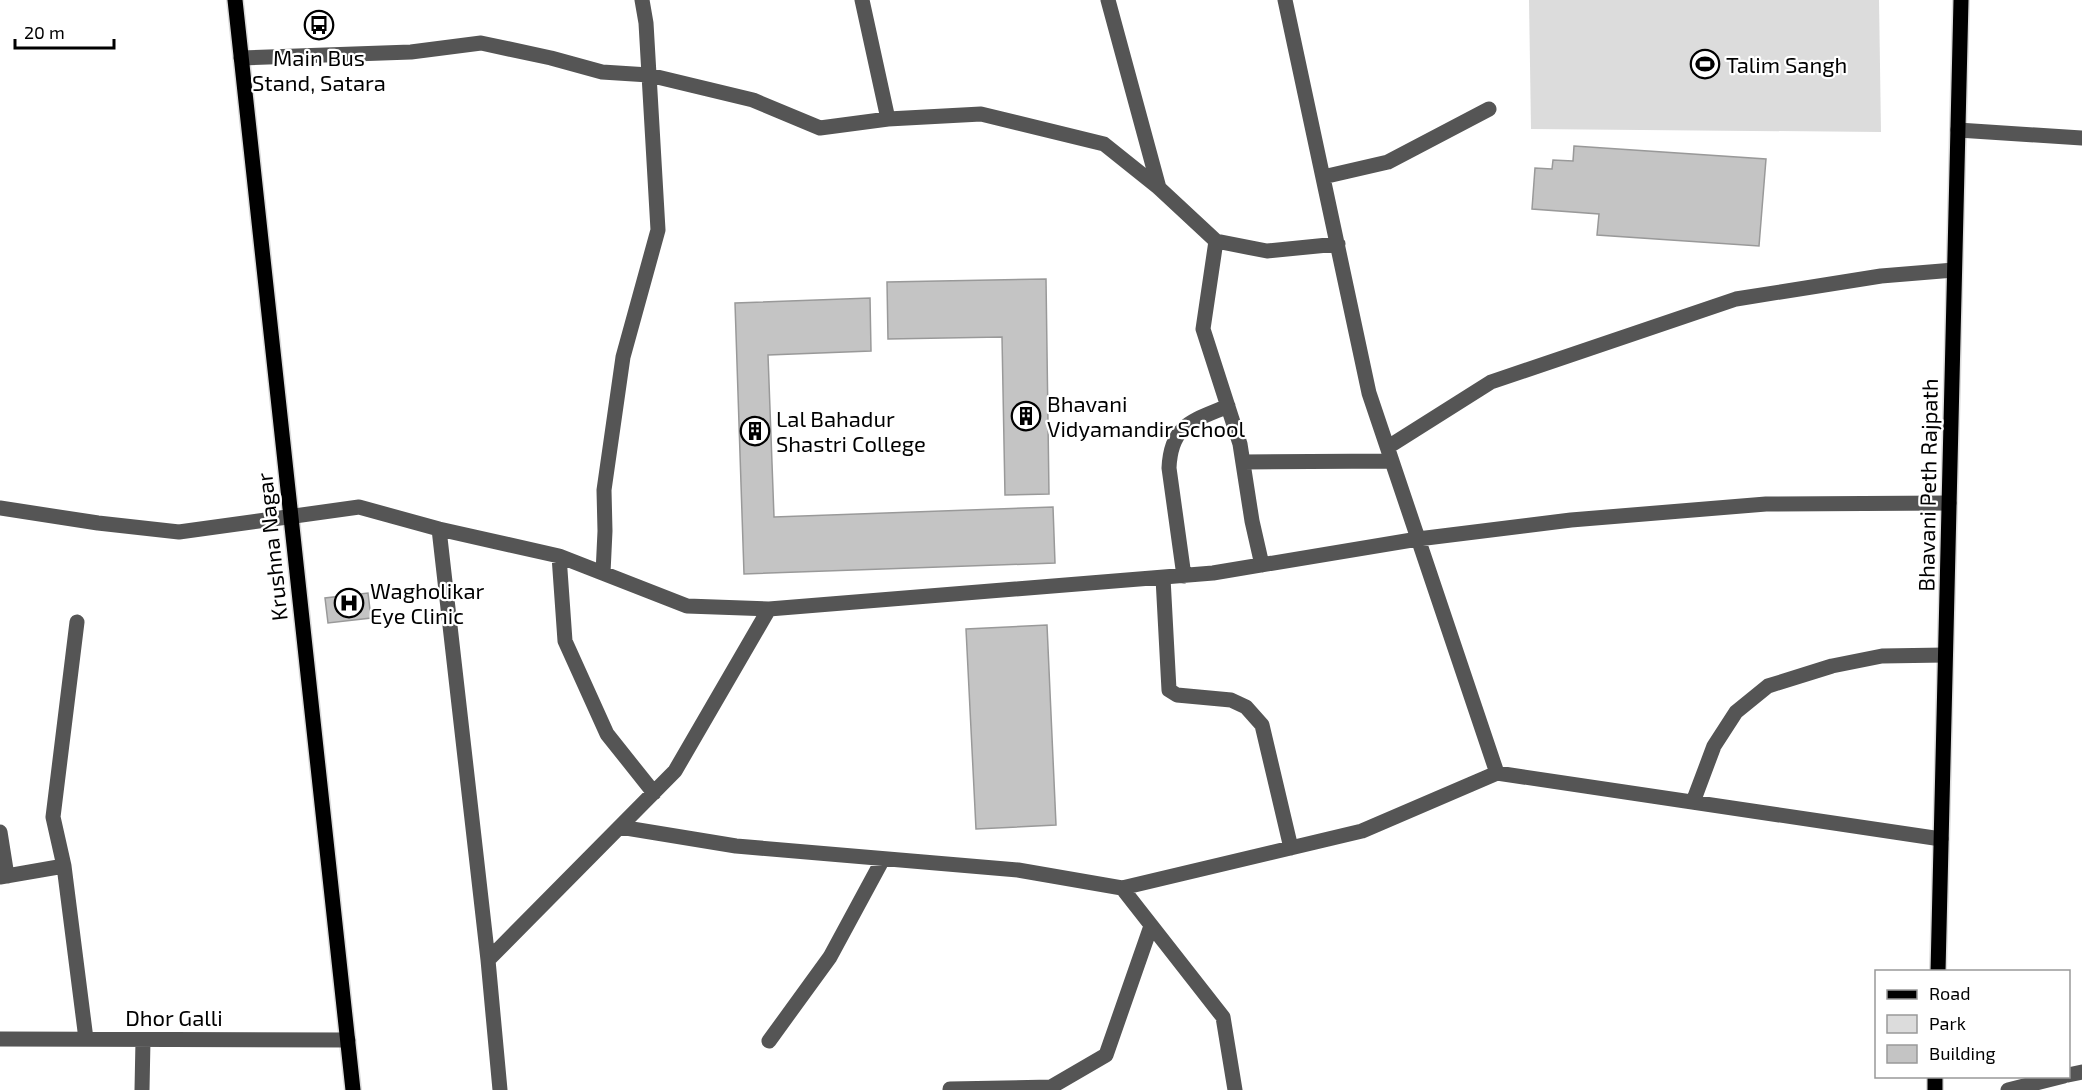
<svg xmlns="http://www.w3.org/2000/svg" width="2082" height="1090" viewBox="0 0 2082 1090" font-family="'Exo 2',sans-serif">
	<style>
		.green { fill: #dcdcdc }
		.building { fill: #c4c4c4; stroke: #999; stroke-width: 1.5 }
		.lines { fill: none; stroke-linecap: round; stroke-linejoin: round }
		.major-casing { stroke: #dbdbdb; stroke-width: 18 }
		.minor { stroke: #555; stroke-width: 15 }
		.major { stroke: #000; stroke-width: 15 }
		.labels { text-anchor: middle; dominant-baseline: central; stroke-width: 4.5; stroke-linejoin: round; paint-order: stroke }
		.poi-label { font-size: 22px; fill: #000; stroke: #fff; text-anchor: start }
		.street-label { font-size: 22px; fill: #000; stroke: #fff }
	</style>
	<rect width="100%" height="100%" fill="#fff"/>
	<path class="green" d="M1529,0H1879L1881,132L1531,129Z"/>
	<path class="building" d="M1574,146L1766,159L1759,246L1597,235L1599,214L1532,209L1535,168L1552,169L1553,160L1573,161Z
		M1046,279L1049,494L1005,495L1002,337L888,339L887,282Z
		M870,298L871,351L768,355L774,517L1053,507L1055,563L744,574L735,303Z
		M368,593L371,618L328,623L325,598Z
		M1047,625L1056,825L976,829L966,629Z"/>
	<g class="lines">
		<g class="major-casing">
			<path id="major" d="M235,0L353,1090
				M1938,972L1961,0
				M1935,1090V1076"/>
		</g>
		<path class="minor" d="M862,0L888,119
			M1108,0L1159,188
			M1285,0L1369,393L1497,773L1941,839
			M241,58L411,52L481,43L551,58L602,72L649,75L753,100L820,128L888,119L981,114L1104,144L1159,188L1216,241L1267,251L1338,244
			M1958,130L2082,138
			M1323,177L1388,162L1489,109
			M1216,241L1203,329L1240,444L1252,521L1262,565
			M1388,447L1491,382L1736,299L1881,276L1954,270
			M1243,462L1392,461
			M0,508L98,523L179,532L359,507L439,529L559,556L687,606L769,609
			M439,529L488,960L500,1090
			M559,556L565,641L607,734L654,793
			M603,573L605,531L604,490L623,357L658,230L646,23L642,0
			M1184,576L1169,468C1171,424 1193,421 1228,406
			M1163,578L1169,690L1177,695L1231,700L1246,707L1262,725L1291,848
			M1693,802L1714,746L1736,712L1768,686L1832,666L1882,656L1945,655
			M620,827L736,846L1018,870L1122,888L1223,1017L1235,1090
			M0,832L7,876
			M64,866L53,817L77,622
			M0,877L64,866L86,1039
			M1122,888L1362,831L1497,773
			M488,960L675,771L769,609L1213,573L1418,539L1571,520L1766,504L1949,503
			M0,1039L348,1040
			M769,1041L830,957L883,859
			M2068,1075L2082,1072
			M950,1089L1051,1087L1106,1055L1151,926
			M142,1090L143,1040
			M2008,1090L2064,1076"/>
		<use href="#major" class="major"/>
	</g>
	<defs>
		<g id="bus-ring" transform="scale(1.5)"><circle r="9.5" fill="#fff" stroke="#000" stroke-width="1.5"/><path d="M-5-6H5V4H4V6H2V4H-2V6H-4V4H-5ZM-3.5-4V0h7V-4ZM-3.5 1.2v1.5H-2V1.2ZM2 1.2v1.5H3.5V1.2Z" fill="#000"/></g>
		<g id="stadium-ring" transform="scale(1.5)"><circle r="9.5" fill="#fff" stroke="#000" stroke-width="1.5"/><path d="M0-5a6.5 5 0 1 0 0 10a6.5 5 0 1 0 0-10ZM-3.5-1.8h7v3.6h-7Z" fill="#000"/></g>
		<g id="building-ring" transform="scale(1.5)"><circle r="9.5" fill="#fff" stroke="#000" stroke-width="1.5"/><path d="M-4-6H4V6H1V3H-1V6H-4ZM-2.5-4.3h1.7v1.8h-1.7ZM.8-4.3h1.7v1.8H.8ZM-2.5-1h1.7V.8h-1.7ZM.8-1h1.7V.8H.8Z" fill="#000"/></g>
		<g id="hospital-ring" transform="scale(1.5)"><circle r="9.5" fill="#fff" stroke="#000" stroke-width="1.5"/><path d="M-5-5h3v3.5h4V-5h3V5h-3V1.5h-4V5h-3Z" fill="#000"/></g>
	</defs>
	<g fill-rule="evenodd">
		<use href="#bus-ring" x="319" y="25"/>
		<use href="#stadium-ring" x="1705" y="64"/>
		<use href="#building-ring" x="1026" y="416"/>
		<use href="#building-ring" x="755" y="431"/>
		<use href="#hospital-ring" x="349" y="603"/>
	</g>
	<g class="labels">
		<g class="poi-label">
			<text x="319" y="57" text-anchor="middle">Main Bus<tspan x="319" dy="25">Stand, Satara</tspan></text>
			<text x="1726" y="64">Talim Sangh</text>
			<text x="1047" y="403">Bhavani<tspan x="1047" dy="25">Vidyamandir School</tspan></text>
			<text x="776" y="418">Lal Bahadur<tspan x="776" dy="25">Shastri College</tspan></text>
			<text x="370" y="590">Wagholikar<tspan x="370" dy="25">Eye Clinic</tspan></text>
		</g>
		<g class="street-label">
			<text transform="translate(1927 485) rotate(-89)">Bhavani Peth Rajpath</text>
			<text transform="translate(271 547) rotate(-96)">Krushna Nagar</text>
			<text x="174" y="1017">Dhor Galli</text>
		</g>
	</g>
	<rect x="1875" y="970" width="195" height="108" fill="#ffffff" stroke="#999999" stroke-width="1.5"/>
	<rect x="1887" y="990" width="30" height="9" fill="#000000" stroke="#999999" stroke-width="1.5"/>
	<text x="1929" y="1000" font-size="18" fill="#000000">Road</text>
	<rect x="1887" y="1015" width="30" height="18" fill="#dcdcdc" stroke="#999999" stroke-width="1.5"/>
	<text x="1929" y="1030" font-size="18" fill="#000000">Park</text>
	<rect x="1887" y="1045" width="30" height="18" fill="#c4c4c4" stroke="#999999" stroke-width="1.5"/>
	<text x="1929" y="1060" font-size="18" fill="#000000">Building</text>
	<path d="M15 39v9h99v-9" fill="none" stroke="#000000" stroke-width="3"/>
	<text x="24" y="39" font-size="18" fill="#000000" stroke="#ffffff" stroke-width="4.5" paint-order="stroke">20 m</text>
</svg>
